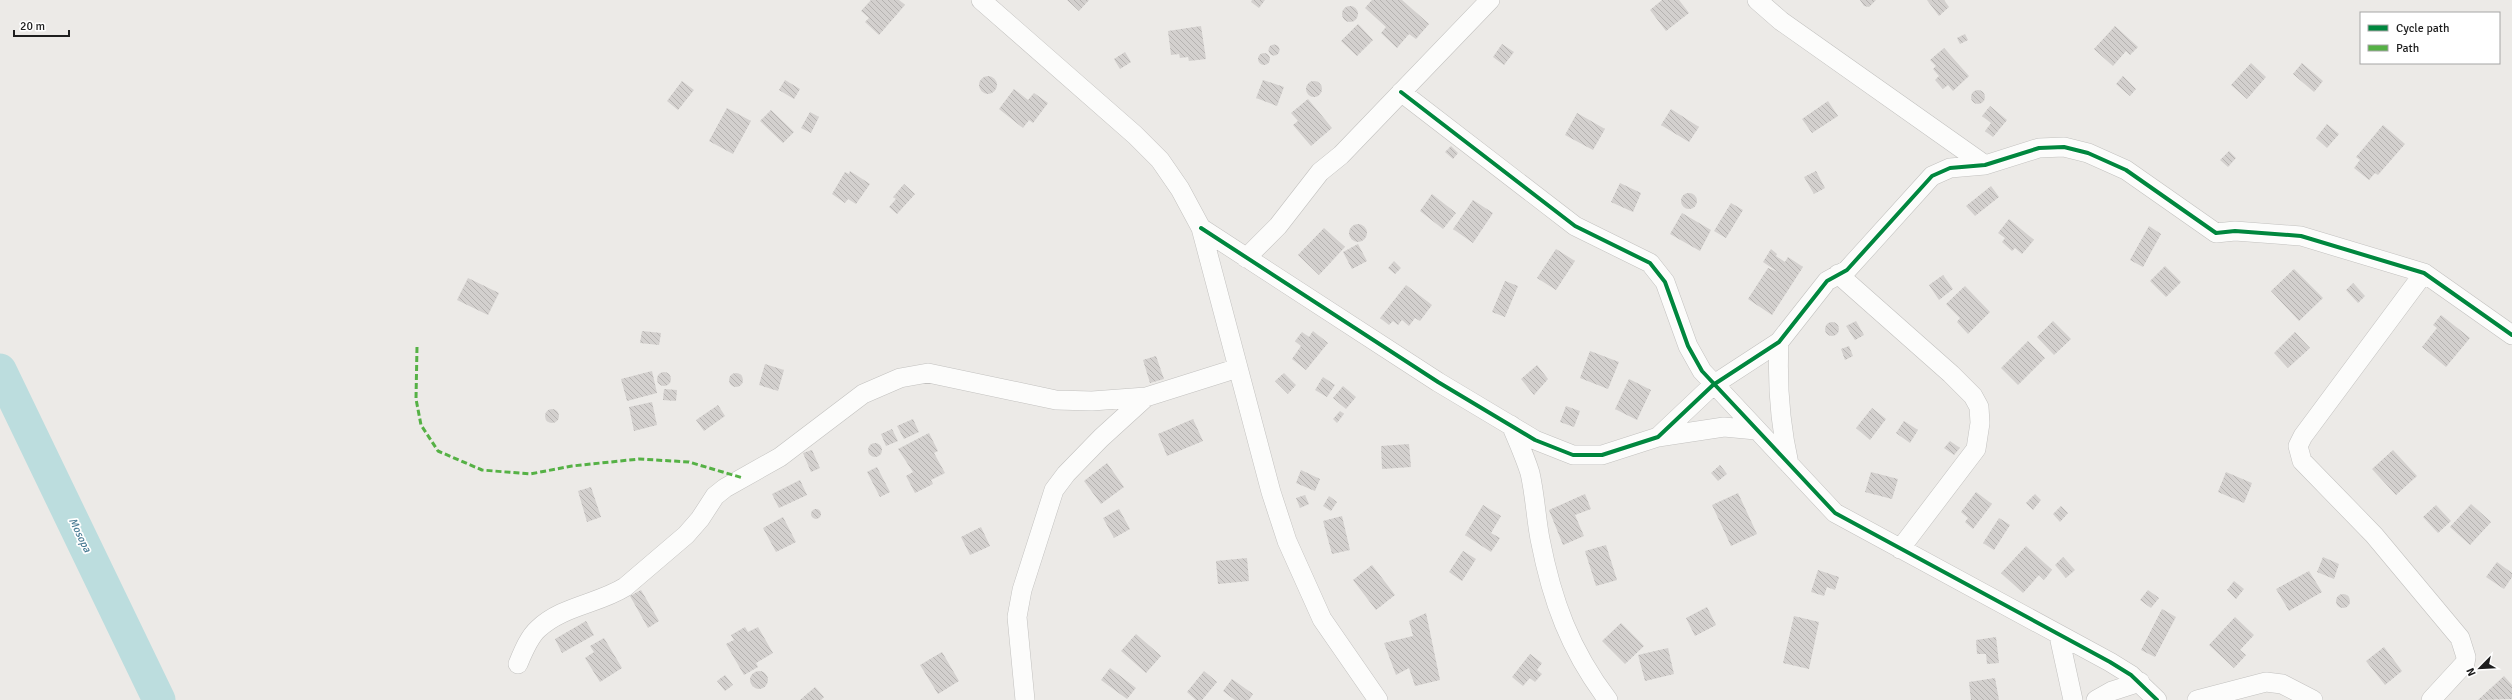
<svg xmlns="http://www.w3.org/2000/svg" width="2512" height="700" viewBox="0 0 2512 700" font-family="Signika,sans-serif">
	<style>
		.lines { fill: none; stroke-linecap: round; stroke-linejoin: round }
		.river { stroke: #bcddde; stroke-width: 33 }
		.building { fill: url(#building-back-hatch) }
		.minor-casing { stroke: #c2c1bf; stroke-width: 20 }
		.minor { stroke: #fcfcfb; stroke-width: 19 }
		.quiet { stroke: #55b145; stroke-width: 3; stroke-dasharray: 6 3; stroke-linecap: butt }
		.cycleway-casing { stroke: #fff; stroke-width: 6 }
		.cycleway { stroke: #00873e; stroke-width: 4 }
		.labels { text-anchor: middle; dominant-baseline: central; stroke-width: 3.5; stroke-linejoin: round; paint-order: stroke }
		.water-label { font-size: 11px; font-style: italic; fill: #477992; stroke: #fff }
	</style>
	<defs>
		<pattern id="building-back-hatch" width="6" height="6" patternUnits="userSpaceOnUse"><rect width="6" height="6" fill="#d3d0ce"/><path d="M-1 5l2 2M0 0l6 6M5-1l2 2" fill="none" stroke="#b5b2b0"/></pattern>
	</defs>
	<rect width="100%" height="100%" fill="#eceae7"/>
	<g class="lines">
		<path class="river" d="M0,370L159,700"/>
	</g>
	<path class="building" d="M871,0H899L905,5L879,35L865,22L869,18L861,11Z
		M1067,0H1089L1079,11Z
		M1252,0H1265L1259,8L1251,2Z
		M1372,0H1402L1429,24L1416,39L1409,34L1397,48L1381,33L1386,27L1365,8Z
		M1662,0H1679L1689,13L1666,31L1650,10Z
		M1860,0H1876L1869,7L1864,6Z
		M1927,0H1944L1949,7L1939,16Z
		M1342 14a8 8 0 1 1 16 0a8 8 0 1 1-16 0Z
		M1358,24L1373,40L1357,56L1341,41Z
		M1201,26L1206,59L1189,61L1188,57L1180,58L1179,54L1171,55L1168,31Z
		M2115,26L2138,47L2130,55L2126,51L2113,66L2094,49Z
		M1965,34L1968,40L1960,44L1957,38Z
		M1502,44L1514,52L1504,65L1493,57Z
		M1268.5 50a5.5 5.5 0 1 1 11 0a5.5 5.5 0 1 1-11 0Z
		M1944,48L1969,76L1953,91L1948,85L1943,89L1935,80L1939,76L1933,69L1936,66L1930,60Z
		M1125,52L1131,62L1120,69L1114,59Z
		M1258 59a6 6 0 1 1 12 0a6 6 0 1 1-12 0Z
		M2251,63L2266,77L2247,99L2231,85Z
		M2302,63L2323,81L2314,92L2293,74Z
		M979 85a9 9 0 1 1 18 0a9 9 0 1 1-18 0Z
		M2123,76L2136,89L2130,96L2116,84Z
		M785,80L800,89L794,99L779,90Z
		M1263,80L1284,87L1277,106L1256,98Z
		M682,81L694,90L678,110L667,101Z
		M1306 89a8 8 0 1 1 16 0a8 8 0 1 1-16 0Z
		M1014,89L1028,100L1034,93L1048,103L1033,123L1029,120L1023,128L999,109Z
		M1971 97a7 7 0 1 1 14 0a7 7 0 1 1-14 0Z
		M1308,99L1332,128L1311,146L1293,125L1298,121L1291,113Z
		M1828,101L1838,116L1812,133L1802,119Z
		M1990,106L2007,120L1993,137L1985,131L1991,123L1982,116Z
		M727,108L751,121L733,154L709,141Z
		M1671,109L1699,127L1689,142L1661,125Z
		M771,110L794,132L783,143L760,121Z
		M810,112L819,117L811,133L801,128Z
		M1577,113L1605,129L1593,150L1565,135Z
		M2327,124L2339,134L2327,148L2316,138Z
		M2383,125L2405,144L2378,175L2375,173L2369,180L2354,168L2360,160L2356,157Z
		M1451,146L1458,153L1453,159L1445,152Z
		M2229,151L2236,158L2228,167L2220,160Z
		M850,171L870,184L856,204L848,199L845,203L832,194L845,172L849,174Z
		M1816,171L1825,188L1814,194L1804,177Z
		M1620,183L1641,193L1633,212L1611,202Z
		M904,184L915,194L897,214L889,207L896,199L893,197Z
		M1991,186L1999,197L1975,216L1966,206Z
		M1681 201a8 8 0 1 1 16 0a8 8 0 1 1-16 0Z
		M1432,194L1456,213L1443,229L1420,211Z
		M1473,200L1493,213L1473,243L1453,229Z
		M1731,203L1743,210L1726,238L1714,231Z
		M1682,213L1711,230L1700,251L1670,234Z
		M2009,219L2034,240L2022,254L2015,248L2012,251L2002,242L2005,238L1998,233Z
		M1349 233a9 9 0 1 1 18 0a9 9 0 1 1-18 0Z
		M2149,226L2161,234L2143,267L2130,260Z
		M1324,228L1345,247L1319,275L1298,255Z
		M1358,244L1367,261L1352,269L1343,252Z
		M1556,249L1575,261L1556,290L1537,278Z
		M1771,249L1777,254L1776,256L1785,262L1788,257L1803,267L1772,315L1748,299L1768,268L1778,272L1763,262Z
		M1394,261L1401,268L1395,274L1388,268Z
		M2165,266L2181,282L2166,297L2150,281Z
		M2294,269L2323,298L2299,321L2271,291Z
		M1943,275L1953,289L1939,300L1929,285Z
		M468,278L499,293L488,315L457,300Z
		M1505,281L1518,286L1505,317L1492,312Z
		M2353,283L2365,296L2358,303L2346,290Z
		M1406,285L1432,305L1420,321L1415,318L1409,326L1402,320L1398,325L1393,321L1389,325L1380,318Z
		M1965,286L1990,312L1968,334L1957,322L1960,318L1946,304Z
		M2441,315L2470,338L2446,367L2422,347L2437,328L2433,325Z
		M1856,321L1864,335L1855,340L1846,326Z
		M2053,321L2071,339L2054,355L2037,337Z
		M1825 329a7 7 0 1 1 14 0a7 7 0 1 1-14 0Z
		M642,331L661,333L659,345L640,343Z
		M1313,331L1328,343L1306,370L1292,359L1301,346L1295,341L1302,332L1309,337Z
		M2295,332L2310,348L2288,368L2274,353Z
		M2028,341L2045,358L2018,385L2001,368Z
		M1849,346L1853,356L1845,360L1841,349Z
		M1590,351L1619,362L1608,389L1580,378Z
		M1156,356L1164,379L1150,383L1143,360Z
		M765,364L784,370L778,391L759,385Z
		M1537,365L1548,379L1534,395L1521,379Z
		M652,371L657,393L627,401L621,379Z
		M657 379a7 7 0 1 1 14 0a7 7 0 1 1-14 0Z
		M729 380a7 7 0 1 1 14 0a7 7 0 1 1-14 0Z
		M1284,373L1296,385L1288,394L1275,381Z
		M1323,377L1335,385L1327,397L1315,390Z
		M1629,379L1651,390L1637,420L1615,409Z
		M1343,386L1356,397L1346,409L1333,398Z
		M664,389L677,390L676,401L663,400Z
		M652,402L657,425L634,431L629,407Z
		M718,405L725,416L704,431L696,420Z
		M1566,406L1580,411L1574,427L1560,422Z
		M1872,408L1886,419L1870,440L1856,428Z
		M545 416a7 7 0 1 1 14 0a7 7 0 1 1-14 0Z
		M1340,411L1344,414L1337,423L1333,419Z
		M913,419L919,432L904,439L897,426Z
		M1193,419L1203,441L1167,456L1158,434Z
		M1904,421L1918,430L1910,443L1896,433Z
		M892,429L898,441L886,446L881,434Z
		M929,433L938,451L934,453L945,473L931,480L933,484L915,493L906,476L913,472L898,449Z
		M1950,441L1960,448L1954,455L1944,448Z
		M868 450a7 7 0 1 1 14 0a7 7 0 1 1-14 0Z
		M1409,444L1411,467L1382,469L1381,446Z
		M812,450L820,468L811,472L803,453Z
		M2393,450L2417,476L2396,495L2372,469Z
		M1107,463L1124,487L1101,504L1084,481Z
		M1720,465L1727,474L1718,481L1711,473Z
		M877,467L890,492L880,497L867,472Z
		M1301,470L1320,479L1315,491L1296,483Z
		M1871,472L1898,479L1892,499L1865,492Z
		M2226,472L2252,483L2244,503L2218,492Z
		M800,480L807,495L779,508L772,494Z
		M591,487L601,517L587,522L578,491Z
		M1976,492L1992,504L1973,529L1965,522L1968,518L1961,512Z
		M1738,493L1757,534L1731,546L1712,505Z
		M1585,494L1591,509L1575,515L1584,536L1563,545L1549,510Z
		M2035,494L2041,500L2033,510L2026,503Z
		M1305,495L1309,504L1300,508L1296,498Z
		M1329,496L1337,502L1331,511L1323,506Z
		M2471,504L2491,522L2470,545L2450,527Z
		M1483,505L1501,516L1491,533L1500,538L1491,552L1465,535Z
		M2436,505L2451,521L2438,533L2423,517Z
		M2061,506L2068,513L2060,522L2053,514Z
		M811 514a5 5 0 1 1 10 0a5 5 0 1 1-10 0Z
		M1119,509L1130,529L1114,538L1103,518Z
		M1342,516L1350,550L1332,554L1323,521Z
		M783,517L796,542L776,552L763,528Z
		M1999,518L2010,525L1994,550L1983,543Z
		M981,527L990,546L970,555L961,537Z
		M1606,545L1617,580L1596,586L1585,551Z
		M2026,546L2052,570L2044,580L2039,575L2023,593L2001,573Z
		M1463,551L1476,559L1462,581L1449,572Z
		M2063,557L2075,570L2066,578L2055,565Z
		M2323,557L2339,564L2334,579L2317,572Z
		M1247,558L1249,581L1218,584L1216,561Z
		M2497,562L2512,573V577L2504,589L2486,577Z
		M1372,565L1395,595L1376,610L1353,580Z
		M1818,570L1839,577L1835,590L1827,587L1824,596L1811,592Z
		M2309,571L2322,592L2289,611L2276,589Z
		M2234,581L2244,589L2236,599L2227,590Z
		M641,590L659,621L648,628L630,596Z
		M2148,590L2159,598L2151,608L2140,600Z
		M2336 601a7 7 0 1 1 14 0a7 7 0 1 1-14 0Z
		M1707,607L1716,625L1695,636L1686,618Z
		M2162,609L2176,617L2155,657L2141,650Z
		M1426,613L1440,680L1415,686L1409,668L1396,675L1384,643L1413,636L1409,621Z
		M1794,616L1819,622L1809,669L1783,663Z
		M2235,617L2254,635L2240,650L2246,655L2234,668L2209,645Z
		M586,621L594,635L562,653L555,639Z
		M1621,623L1644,646L1625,664L1602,641Z
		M745,627L748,632L758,627L773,653L756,663L758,667L744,675L726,644L734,640L731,635Z
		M1136,634L1161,656L1146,673L1121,651Z
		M1996,637L1999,663L1987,664L1986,654H1977L1976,640Z
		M604,638L622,668L600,682L585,658L594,652L590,646Z
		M2384,647L2402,671L2385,685L2366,661Z
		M1668,648L1674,674L1645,681L1638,655Z
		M942,652L959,681L938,694L920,665Z
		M1530,654L1542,663L1537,670L1542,674L1535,682L1530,678L1523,686L1512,677Z
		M1110,668L1136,688L1127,699L1101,680Z
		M750 680a9 9 0 1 1 18 0a9 9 0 1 1-18 0Z
		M1204,671L1217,682L1202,700H1196L1187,692Z
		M725,675L733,685L725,691L717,681Z
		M2504,676L2512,685V699L2478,700Z
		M1995,678L1999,700H1971L1969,682Z
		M1232,679L1253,694L1249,700H1235L1223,691Z
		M815,687L824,697L821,700H800Z"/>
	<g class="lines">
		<g class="minor-casing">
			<path id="minor" d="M981,0L1135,135L1160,160L1180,189L1201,228L1271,492L1287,541L1322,619L1378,700
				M1757,0L1781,21L1985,165
				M1401,92L1575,226L1650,263L1665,282L1688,346L1702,371L1835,513L2110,662L2131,675L2157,700
				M1201,228L1438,382L1535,440L1573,455H1602L1658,437L1713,385L1779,342L1827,281L1847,270L1932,176L1950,168L1985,165L2039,148L2064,147L2088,153L2126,170L2216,233L2235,231L2301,236L2424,273L2512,335
				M1246,258L1278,226L1320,172L1341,155L1490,0
				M2424,273L2303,436L2298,446L2302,461L2374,535L2460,638L2466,657L2465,663L2431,700
				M1838,274L1951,374L1973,396L1979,407L1980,423L1976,449L1900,549
				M1779,342C1777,383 1780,424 1789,464
				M1511,425C1518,441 1525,457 1530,473C1535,495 1536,518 1540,539C1552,601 1570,650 1608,700
				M1658,437L1724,427L1756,430
				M2059,636L2073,700
				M518,664C523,652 529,637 538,629C562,606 598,604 625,587L686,535L700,519L715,496L725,488L780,457L863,394L900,378L928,373L1056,400L1092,401L1146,397L1238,368
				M1025,700L1017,617L1022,590L1054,490L1066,474L1101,438L1146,397
				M2096,700L2112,691L2140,682
				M2197,700L2266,682L2282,684L2313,700"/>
		</g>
		<use href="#minor" class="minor"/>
		<path class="quiet" d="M417,347L416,399L421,425L438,451L482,470L530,474L572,466L639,459L689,462L743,478"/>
		<g class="cycleway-casing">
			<path id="cycleway" d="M1401,92L1575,226L1650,263L1665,282L1688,346L1702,371L1835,513L2110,662L2131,675L2157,700
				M1201,228L1438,382L1535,440L1573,455H1602L1658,437L1713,385L1779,342L1827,281L1847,270L1932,176L1950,168L1985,165L2039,148L2064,147L2088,153L2126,170L2216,233L2235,231L2301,236L2424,273L2512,335"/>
		</g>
		<use href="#cycleway" class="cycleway"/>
	</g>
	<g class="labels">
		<g class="water-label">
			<text transform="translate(80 535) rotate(64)">Mosopa</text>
		</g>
	</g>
	<rect x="2360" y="12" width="140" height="52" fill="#ffffff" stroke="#a5a5a5"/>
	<rect x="2368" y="25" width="20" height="6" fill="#00873e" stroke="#a5a5a5"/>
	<text x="2396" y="32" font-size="12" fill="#1e1e1e">Cycle path</text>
	<rect x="2368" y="45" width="20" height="6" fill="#55b145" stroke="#a5a5a5"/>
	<text x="2396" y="52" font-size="12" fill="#1e1e1e">Path</text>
	<g transform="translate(2480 668) rotate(246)" stroke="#ffffff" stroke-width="3" paint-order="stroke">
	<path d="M0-3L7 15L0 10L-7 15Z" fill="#1e1e1e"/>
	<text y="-6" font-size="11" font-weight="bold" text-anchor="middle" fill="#1e1e1e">N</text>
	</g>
	<path d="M14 30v6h55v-6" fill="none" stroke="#1e1e1e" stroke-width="2"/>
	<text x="20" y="30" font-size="12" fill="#1e1e1e" stroke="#ffffff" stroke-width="3" paint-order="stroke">20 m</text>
</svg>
